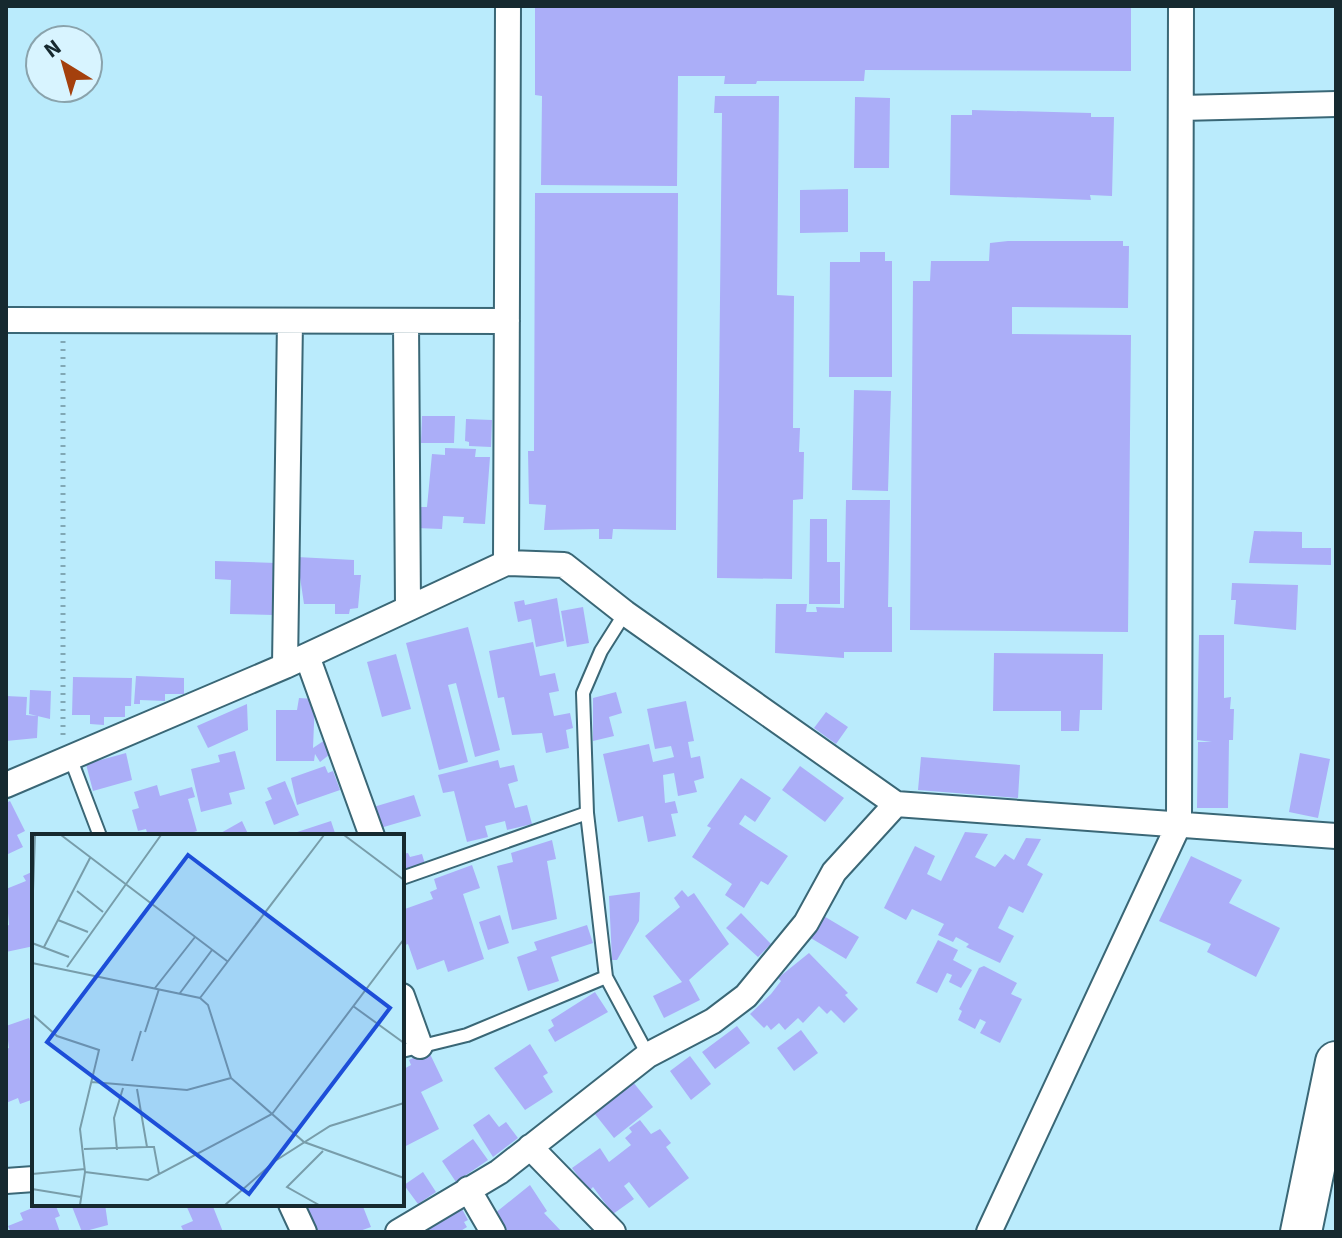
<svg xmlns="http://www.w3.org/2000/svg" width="1342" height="1238" viewBox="0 0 1342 1238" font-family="'Source Sans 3',sans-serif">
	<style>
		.building { fill: #abaef8 }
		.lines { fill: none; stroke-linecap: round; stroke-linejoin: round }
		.lane-casing { stroke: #3a6776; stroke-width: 16 }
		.street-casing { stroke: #3a6776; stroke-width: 28 }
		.primary-casing { stroke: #3a6776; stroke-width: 44 }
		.path { stroke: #81a8b5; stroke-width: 5; stroke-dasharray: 2 6; stroke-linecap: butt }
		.lane { stroke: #fff; stroke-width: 12 }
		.street { stroke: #fff; stroke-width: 24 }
		.primary { stroke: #fff; stroke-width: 40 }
		.inset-road { fill: none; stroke: #789daa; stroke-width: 2 }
		.view { fill: #1d4ed8; fill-opacity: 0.15; stroke: #1d4ed8; stroke-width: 4 }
		.inset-edge { fill: none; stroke: #16292f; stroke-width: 4 }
	</style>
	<rect width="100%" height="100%" fill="#baebfc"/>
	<path class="building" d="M535,6H1131V71L865,70L864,81H757L756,84H724L725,76H678L677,186L541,185L542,96L535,95Z
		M715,96H779L777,295L794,296L793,428H800L799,452H804L803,499L793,500L792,579L717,578L722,113H714Z
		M855,97L890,98L889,168H854Z
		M972,110L1091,113V117H1114L1112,196L1090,195L1091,200L950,195L951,115H972Z
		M848,189V232L800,233V190Z
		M535,193H678L676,530L613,529L612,539H599V529L544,530L546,505L529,504L528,451H534Z
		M1008,241H1123V246H1129L1128,308L1012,307V334L1131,335L1128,632L910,630L913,281H930L931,261H989L990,243Z
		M860,252H885V261H892V377H829L830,262H860Z
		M854,390L891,391L888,491L852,490Z
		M422,416H455L454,443H421Z
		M466,419L492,420L491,447L469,446V442L465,441Z
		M445,448L476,449L475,457H490L485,524L463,523L464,517L443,516L442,529L416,528L417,507H427L432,454L445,455Z
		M846,500H890L888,607H892V652H844V658L775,653L776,604H807L806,612H817L816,607L844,608Z
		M810,519H827V562H840V604H809Z
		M1254,531L1302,532V548H1331V565L1249,563Z
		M297,557L354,560V575H361L358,608L350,609L349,614H335V604H304Z
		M215,561L276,563L274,615L230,614L231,580L215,579Z
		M1232,583L1298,585L1296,630L1234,624L1236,600H1231Z
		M557,598L564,641L536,647L531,619L518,622L514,602L524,600L525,605Z
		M583,607L589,643L567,647L561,611Z
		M468,627L500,750L475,757L456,683L448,685L468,762L439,770L406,643Z
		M1199,635H1224V698L1231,697L1230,709H1234L1233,740H1229L1228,808H1197L1198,742H1212L1197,740Z
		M533,642L540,676L555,673L559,691L549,693L554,716L570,713L573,728L566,730L569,748L546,753L542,733L512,735L504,697L498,698L489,651Z
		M994,653L1103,654L1102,710H1080L1079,731H1061V711H993Z
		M396,654L411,709L382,717L367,662Z
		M136,676L184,678V694H165V701L140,700V704H134Z
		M73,677L132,678L131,706H125V717H104V725L90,724V715H72Z
		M30,690L51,691L50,719L29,714Z
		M616,692L622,713L609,717L614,736L593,741V698Z
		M6,696L27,697L26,715L38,716L37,738L6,741Z
		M299,698L315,699L313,748L325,740L334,751L320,762L315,754L314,761H276V710H297Z
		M686,701L694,741L688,742L691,758L700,756L704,778L694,781L697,792L678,796L674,773L663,775L665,803L675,801L678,813L671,814L676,836L648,842L643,816L618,822L603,754L649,744L653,762L674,757L671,746L655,749L647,709Z
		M247,704L248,730L208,748L197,726Z
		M826,712L848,727L836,744L814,728Z
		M235,751L245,789L229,793L232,804L201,812L191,769L220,762L218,755Z
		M126,753L132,780L93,791L86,764Z
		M1300,753L1330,759L1318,818L1289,812Z
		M921,757L1020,765L1018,798L918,790Z
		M498,760L500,768L514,765L518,781L508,784L515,808L527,805L532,824L507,830L505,821L485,826L488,837L467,842L454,791L443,793L438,775Z
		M325,766L328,773L333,771L340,790L297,805L291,778Z
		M800,766L844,798L825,822L782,790Z
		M741,778L771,798L755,822L745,815L739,824L788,856L768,885L761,881L744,908L725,895L732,884L692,857L711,828L707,826Z
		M285,781L299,815L274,825L265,802L272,799L267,788Z
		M157,785L160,796L192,787L195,797L188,799L197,831L182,836H148L146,829L138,831L132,810L139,808L134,792Z
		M414,795L421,816L377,829L370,808Z
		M10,801L25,831L17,835L23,847L6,855V803Z
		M242,821L249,836H220L219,834Z
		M331,821L336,836H288V835Z
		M965,832L988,834L975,857L995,867L1005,854L1014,860L1026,838L1041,839L1027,865L1043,874L1023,913L1009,906L998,928L1014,936L1000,963L966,947L969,944L956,937L953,942L938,935L944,924L912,909L906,920L884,908L915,846L935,856L927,874L941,881Z
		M552,840L556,859L547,861L557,919L512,930L497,866L513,862L511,853Z
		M408,853L410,857L422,854L425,864L402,871V854Z
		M1191,856L1242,880L1229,903L1280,928L1256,977L1207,952L1211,944L1159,921Z
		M472,865L480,888L463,894L484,959L448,972L444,960L417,970L408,944L402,946V910L433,899L430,892L437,889L434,879Z
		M34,871V946L6,952V926L9,925L6,889L26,881L23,876Z
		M682,890L688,897L694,893L729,944L689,980L700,1000L664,1018L653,996L682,982L645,936L680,907L674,898Z
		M640,892L639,921L617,960H612L609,896Z
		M741,913L771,944L758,957L726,928Z
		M500,915L509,943L488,950L479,922Z
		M822,915L859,937L846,959L809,937Z
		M587,925L593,943L551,957L559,981L528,991L517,957L537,950L534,942Z
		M938,940L958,950L953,960L972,970L961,988L949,982L952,975L947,973L937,993L916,983Z
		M809,953L848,993L845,995L858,1009L844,1023L831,1010L827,1014L819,1006L803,1023L798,1018L785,1030L779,1023L771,1030L767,1025L764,1028L750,1014L771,994L781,981L778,978Z
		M984,966L1017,983L1011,994L1022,999L1000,1043L980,1033L986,1022L980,1019L975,1029L958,1020L962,1011L959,1009L979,968Z
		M595,992L608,1012L555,1042L548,1030L554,1026L551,1020Z
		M29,1018L34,1031V1099L20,1104L18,1098L6,1103V1049L9,1048L6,1026Z
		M737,1026L750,1043L715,1069L702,1052Z
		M801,1030L818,1053L794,1071L777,1048Z
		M530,1044L548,1073L543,1076L553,1092L525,1110L494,1068Z
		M423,1053L425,1057L430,1054L443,1081L421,1092L439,1129L402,1148V1070L411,1065L409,1060Z
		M690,1056L711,1084L691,1100L670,1071Z
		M633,1082L653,1107L614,1138L594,1113Z
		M489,1114L499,1127L506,1122L518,1138L493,1157L473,1125Z
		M640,1120L651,1134L660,1129L671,1143L666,1147L689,1178L649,1208L629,1182L624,1186L634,1199L613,1214L593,1187L589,1191L572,1168L600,1148L609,1162L631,1145L625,1138L632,1132L629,1128Z
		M473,1139L488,1160L456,1182L442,1161Z
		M423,1172L436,1192L418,1204L404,1185Z
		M530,1185L547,1211L544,1213L562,1232H506L494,1214Z
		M42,1204H55L60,1216L55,1218L60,1232H11L8,1226L23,1220L20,1213Z
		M71,1204H105L108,1225L82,1232Z
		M212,1204L223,1232H184L181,1226L193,1221L186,1205Z
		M362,1204L371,1227L357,1232H317L307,1205Z
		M462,1209L468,1220L464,1222L467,1227L459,1232H421Z"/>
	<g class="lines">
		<g class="lane-casing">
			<path id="lane" d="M625,613L601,651L583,693L587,813L606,977L648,1055
				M70,757L100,836
				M402,878L587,813
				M402,1051L467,1035L606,977"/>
		</g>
		<g class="street-casing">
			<path id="street" d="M1181,108L1336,104
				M6,320L507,321
				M406,321L408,607
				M506,563L508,6
				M307,656L372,836
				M285,666L290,321
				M6,785L285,666L506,563L564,565L625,613L896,804L1336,836
				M402,996L420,1046
				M530,1147L613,1232
				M6,1181L34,1179
				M468,1189L493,1232
				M291,1204L304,1232
				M398,1232L499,1172L648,1055L713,1021L746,996L806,923L834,872L896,804
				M989,1232L1179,824L1181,6"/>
		</g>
		<g class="primary-casing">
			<path id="primary" d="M1301,1232L1336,1062"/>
		</g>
		<path class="path" d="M63,341V735"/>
		<use href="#lane" class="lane"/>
		<use href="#street" class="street"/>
		<use href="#primary" class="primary"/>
	</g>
	<g transform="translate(32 834)">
		<rect width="372" height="372" fill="#baebfc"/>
		<path class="inset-road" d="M29,1L195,127M312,1L372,46M45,57L71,78M0,85L3,1M26,86L56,98M0,109L37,123M12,113L58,24M0,129L168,164L176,171L199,244L272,308L372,344M35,133L129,1M123,154L163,103M148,159L180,116M168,164L292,1M321,172L372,209M0,180L25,202L67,216L48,295L53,338L48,371M113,198L127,155M100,227L109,197M60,248L155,256L199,244M105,255L115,313H122L127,340M52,315L115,313M85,316L82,284L91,254M53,338L116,346L240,280L372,105M0,340L53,335M0,355L49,363M193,371L243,327L298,292L372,269M287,371L255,353L291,317"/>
		<path class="view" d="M156,21L358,174L217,360L15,208Z"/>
		<rect width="372" height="372" class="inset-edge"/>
	</g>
	<rect width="1342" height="1238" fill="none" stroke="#16292f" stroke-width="16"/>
	<g transform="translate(64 64) rotate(323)"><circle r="38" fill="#d8f4ff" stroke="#8aa3ac" stroke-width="2"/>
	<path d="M0-6L14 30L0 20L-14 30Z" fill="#a4400d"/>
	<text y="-12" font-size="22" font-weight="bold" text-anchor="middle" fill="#16292f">N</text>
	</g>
</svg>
